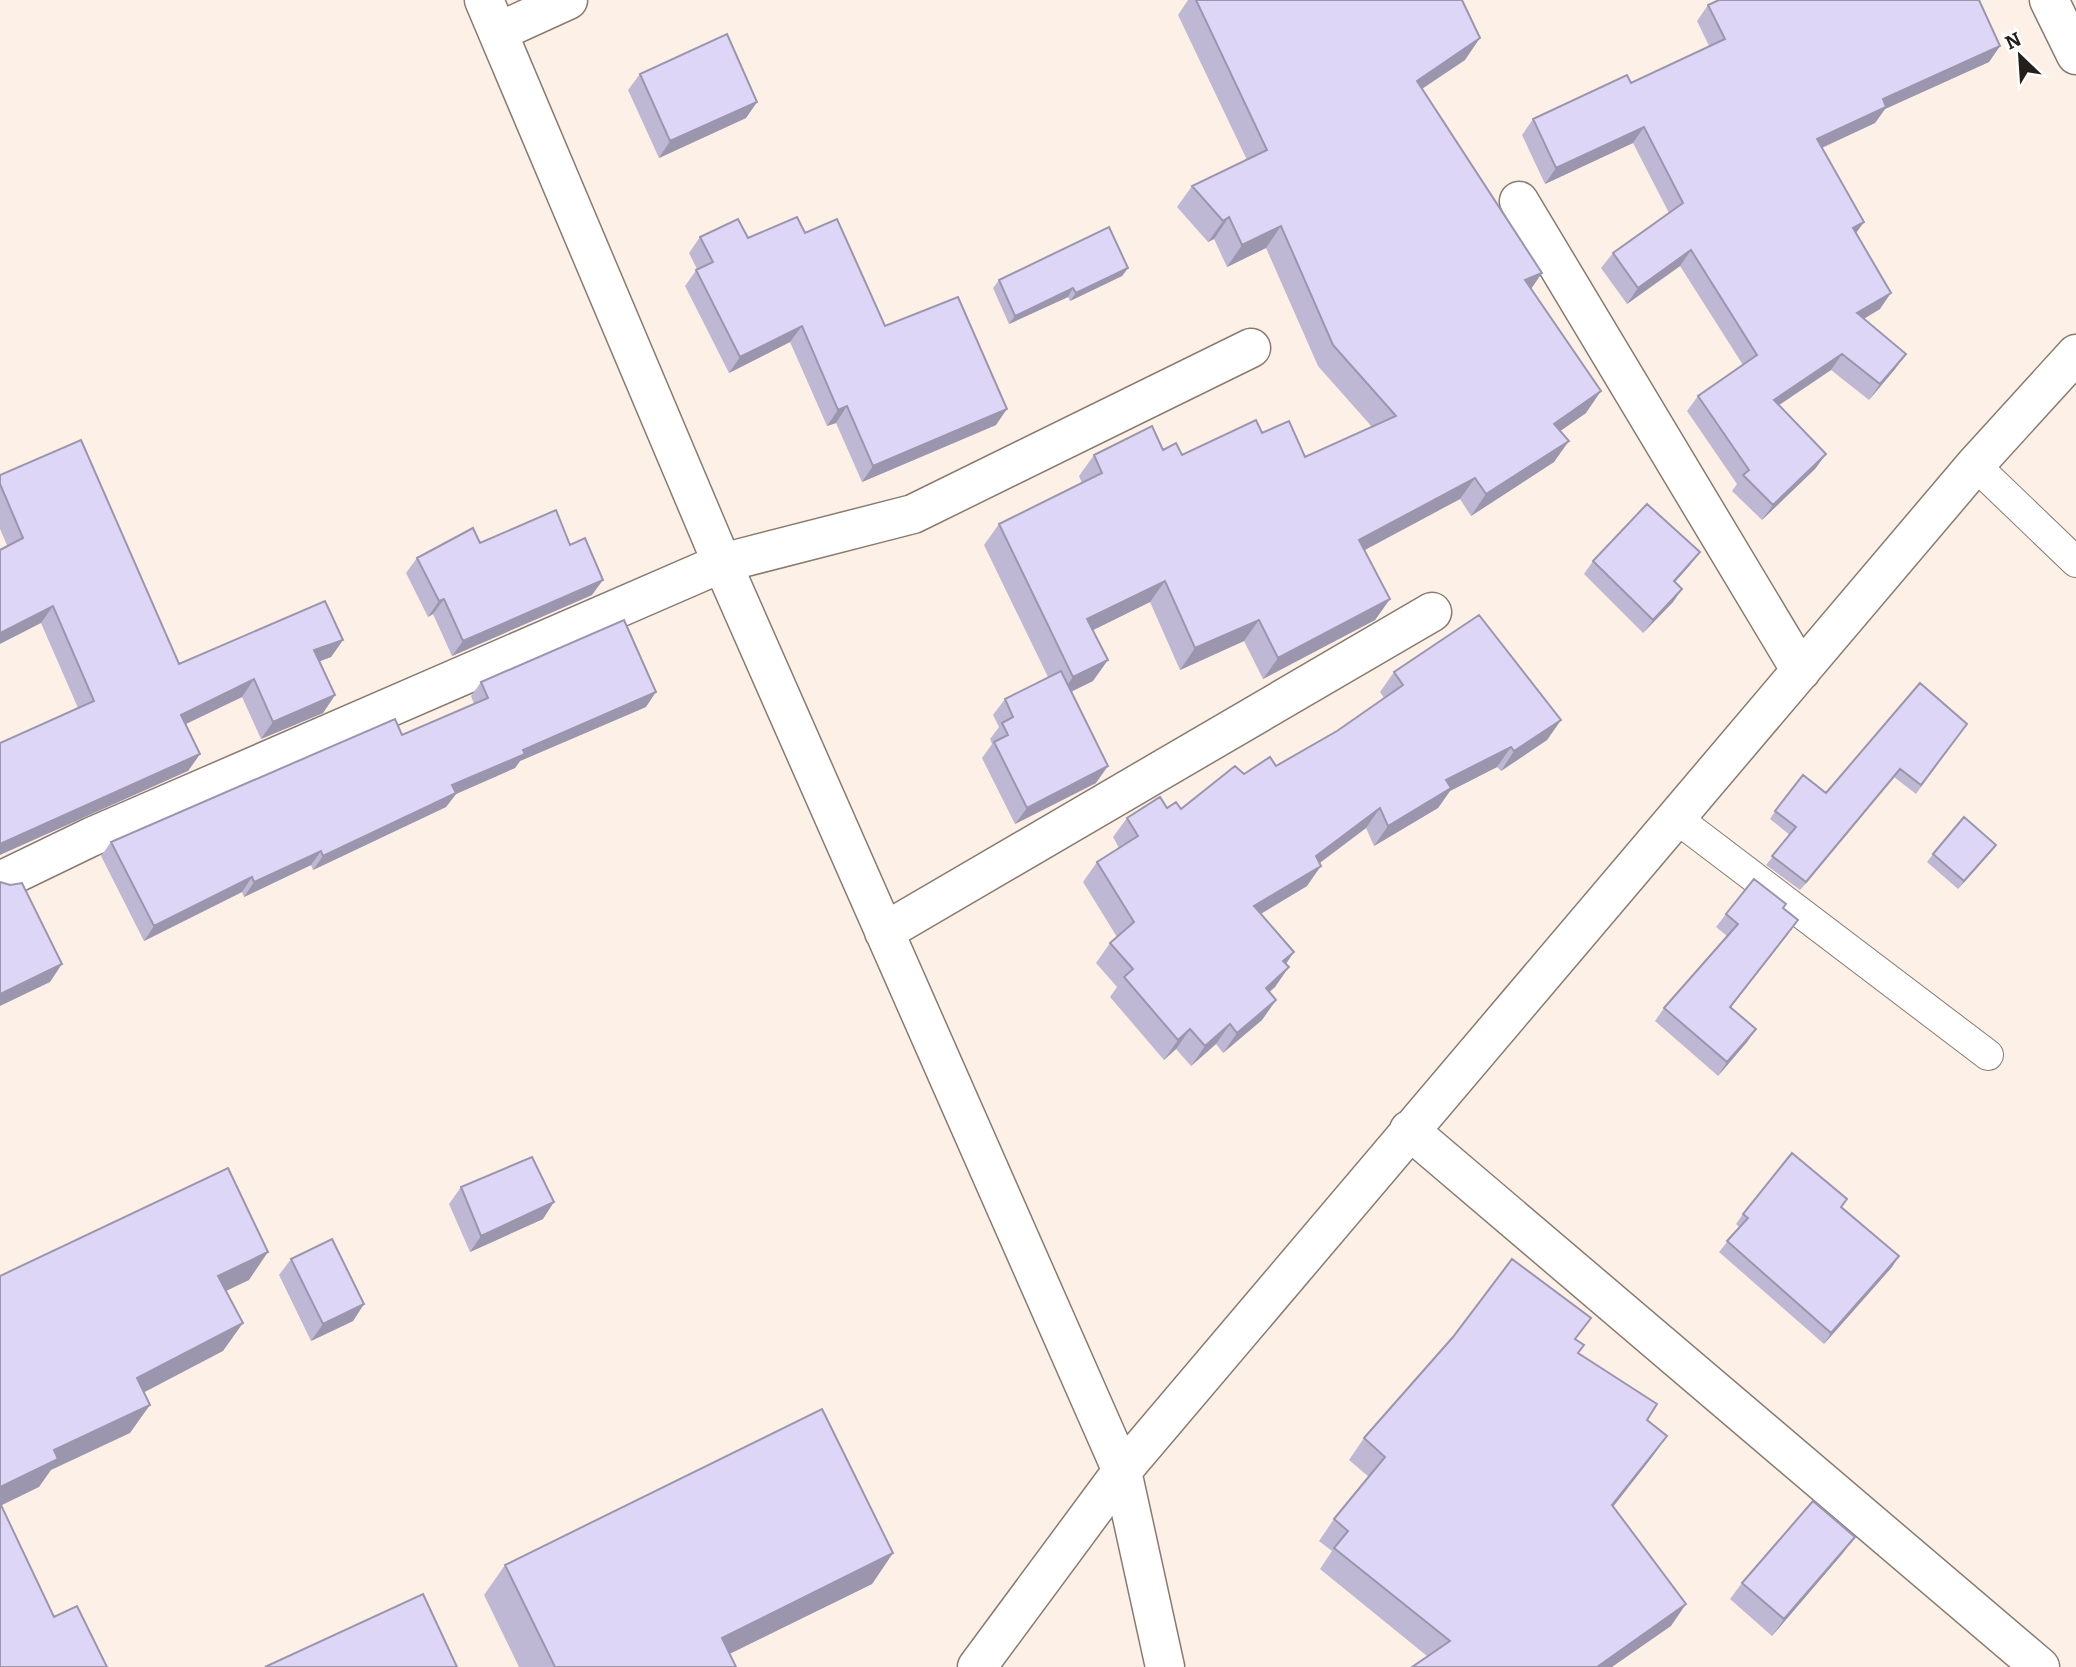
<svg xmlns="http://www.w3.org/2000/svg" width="2076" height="1667" viewBox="0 0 2076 1667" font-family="Bitter,serif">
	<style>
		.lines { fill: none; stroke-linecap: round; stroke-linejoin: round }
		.lane-casing { stroke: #887b70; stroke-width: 32 }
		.street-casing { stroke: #887b70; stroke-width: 41 }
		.lane { stroke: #fff; stroke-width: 30 }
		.street { stroke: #fff; stroke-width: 38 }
		.wall { fill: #bfb8d4 }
		.shaded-wall { fill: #9b96ad }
		.building { fill: #ded6f7; stroke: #9b96ad; stroke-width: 2 }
	</style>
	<rect width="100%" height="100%" fill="#fdf1e7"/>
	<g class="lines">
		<g class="lane-casing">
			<path id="lane" d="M1975,465L2076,562
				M1676,818L1988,1055"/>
		</g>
		<g class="street-casing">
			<path id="street" d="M484,0L722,563L1122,1471L1165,1667
				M2049,0L2076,55
				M498,32L568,0
				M1519,201L1801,671
				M0,881L91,837L722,563L913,514L1251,348
				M884,932L1432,612
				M1409,1130L2040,1667
				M977,1667L1122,1471L1975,465L2076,354"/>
		</g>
		<use href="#lane" class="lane"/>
		<use href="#street" class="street"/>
	</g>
	<path class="wall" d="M1188,0H1462L1465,60L1422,89L1531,289L1586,413L1560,431L1554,462L1471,516L1460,499L1365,550L1390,599L1375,620L1263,679L1244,641L1180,670L1150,602L1093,630V681L1071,692L1096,783L1015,824L982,758L992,744L990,739L999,727L993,715L1005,699L1048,677L984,545L999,524L1082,483L1079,476L1094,455L1163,450L1182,455L1262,433L1305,457L1372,427L1318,366L1266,248L1227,267L1214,239L1208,242L1177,207L1192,186L1247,160L1178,15Z
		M1708,5L2000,46L1989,62L1885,109L1875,123L1822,148L1864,222L1856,233L1880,309L1864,319L1906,354L1895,369L1869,400L1831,370L1779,405L1826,454L1815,469L1762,520L1732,491L1737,484L1687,411L1698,396L1743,365L1680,266L1627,304L1601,268L1613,253L1669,213L1633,143L1545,184L1522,135L1533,119L1631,83L1709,46L1697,21Z
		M640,74L757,102L746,118L659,158L628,90Z
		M805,233L885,326L996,425L862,482L836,423L827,426L790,342L729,373L685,286L697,269L689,253L700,237L748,238Z
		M1128,268L1122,276L1070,301L1068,297L1009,324L993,288L999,280Z
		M0,475L179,664L343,640L331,657L319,661L335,695L323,713L261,739L242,697L186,724L200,754L188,771L78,708L0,529Z
		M480,543L592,595L452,656L433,614L428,617L406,573L417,558Z
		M1593,561L1690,565L1675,582L1682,589L1673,602L1643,633L1584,574Z
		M1394,672L1561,720L1547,740L1501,771L1497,767L1450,791L1438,808L1374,846L1366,828L1320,863L1307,886L1261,914L1294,952L1286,964L1275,987L1269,992L1276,1000L1262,1020L1223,1053L1216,1044L1191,1066L1176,1049L1164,1060L1110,997L1117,987L1096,963L1110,943L1117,937L1083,882L1097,862L1119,848L1113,837L1127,818L1167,808L1181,809L1244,774L1276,766L1337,731L1384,698L1380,692Z
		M481,682L646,707L520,761L515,768L456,794L446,807L313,870L311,865L244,897L242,892L144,941L101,856L111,842L402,735L474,704L471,696Z
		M1967,724L1916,794L1894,777L1800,890L1766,865L1790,835L1770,819L1775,811L1826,793Z
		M1996,845L1958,889L1927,862L1933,854Z
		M1783,908L1788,934L1731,1007L1756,1029L1747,1042L1718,1076L1655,1021L1664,1008L1727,936L1716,927L1726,914Z
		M461,1187L543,1219L470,1252L449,1204Z
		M1847,1199L1842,1207L1899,1256L1892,1267L1824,1344L1719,1252L1739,1227L1736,1224L1743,1214Z
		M291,1259L364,1304L353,1321L311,1341L279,1275Z
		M1576,1340L1578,1353L1647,1420L1667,1436L1652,1457L1613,1507L1671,1626L1427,1656L1320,1569L1332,1551L1319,1541L1334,1519L1369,1477L1349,1460L1364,1438Z
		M893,1553L872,1584L729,1654L736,1667H519L484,1595L505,1565Z
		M1843,1553L1772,1636L1730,1599L1742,1583Z"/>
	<path class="shaded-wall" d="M1480,38L1465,60L1402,102L1417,81Z
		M2000,46L1989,62L1885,109L1875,123L1806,155L1817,139L1883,99Z
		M757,102L746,118L659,158L670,141Z
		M1644,127L1633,143L1545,184L1556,168Z
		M1229,217L1214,239L1208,242L1223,221Z
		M1864,222L1853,237V228Z
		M1281,226L1266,248L1227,267L1242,245Z
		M1691,250L1680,266L1627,304L1638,288Z
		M1128,268L1122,276L1070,301L1076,293Z
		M1542,273L1527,295L1525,280Z
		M1073,288L1068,297L1009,324L1015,316Z
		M1891,293L1880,309L1846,329L1857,313Z
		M802,326L790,342L729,373L740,357Z
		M1842,354L1831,370L1763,416L1774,400Z
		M1906,354L1895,369L1869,400L1880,384Z
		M1601,391L1586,413L1539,446L1554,424Z
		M847,406L836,423L827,426L838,410Z
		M1007,409L996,425L862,482L873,466Z
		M1569,441L1554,462L1471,516L1486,494Z
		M1826,454L1815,469L1762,520L1773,505Z
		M1475,478L1460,499L1344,561L1359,540Z
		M1700,552L1690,565L1664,594L1674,581Z
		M603,580L592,595L452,656L463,641Z
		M1165,581L1150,602L1073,640L1087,619Z
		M1682,589L1673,602L1643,633L1653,620Z
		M444,599L433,614L428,617L439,601Z
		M1390,599L1375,620L1263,679L1278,658Z
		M53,606L41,623L0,644V633Z
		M1259,620L1244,641L1180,670L1195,648Z
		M343,640L331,657L302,668L314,650Z
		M1108,660L1093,681L1058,698L1073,677Z
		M254,679L242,697L169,732L181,715Z
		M656,692L646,707L520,761L515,768L456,794L446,807L313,870L323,856L452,785L523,750Z
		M335,695L323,713L261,739L273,722Z
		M1561,720L1547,740L1501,771L1514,751Z
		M1511,747L1497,767L1450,791L1438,808L1374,846L1388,826L1446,780Z
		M200,754L188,771L0,855V846L2,843Z
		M1108,766L1096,783L1015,824L1027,808Z
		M1900,769L1894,777L1800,890L1806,882Z
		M1380,808L1366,828L1302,876L1316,856Z
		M1996,845L1990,853L1958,889L1964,881Z
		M321,851L311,865L244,897L254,882Z
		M1321,866L1307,886L1240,926L1254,906Z
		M252,877L242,892L144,941L154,926Z
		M1798,920L1788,934L1721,1020L1730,1007Z
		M1294,952L1280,972L1283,961Z
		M62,964L50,982L0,1006V994Z
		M1289,967L1275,987L1252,1008L1266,988Z
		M1276,1000L1262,1020L1223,1053L1237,1033Z
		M1230,1024L1216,1044L1191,1066L1205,1046Z
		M1190,1029L1176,1049L1164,1060L1178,1040Z
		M1756,1029L1747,1042L1718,1076L1727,1062Z
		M554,1202L543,1219L470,1252L481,1236Z
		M268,1252L249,1280L199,1304L218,1276Z
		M1899,1256L1892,1267L1824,1344L1831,1333Z
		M364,1304L353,1321L311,1341L323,1324Z
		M243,1323L223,1351L118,1406L137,1378Z
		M150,1405L130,1433L51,1470L39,1487L0,1506V1487L54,1450Z
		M1667,1436L1652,1457L1597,1527L1612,1505Z
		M1855,1537L1843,1553L1772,1636L1784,1619Z
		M893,1553L872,1584L703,1667L722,1638Z
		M1686,1604L1671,1626L1612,1667H1597Z"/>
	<path class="building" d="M1196,0H1462L1480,38L1417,81L1542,273L1525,280L1601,391L1554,424L1569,441L1486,494L1475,478L1359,540L1390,599L1278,658L1259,620L1195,648L1165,581L1087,619L1108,660L1073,677L999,524L1102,473L1094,455L1152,426L1163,450L1176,443L1182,455L1256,420L1262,433L1289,421L1305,457L1396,416L1333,345L1281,226L1242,245L1229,217L1223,221L1192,186L1267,150Z
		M1719,0H1979L2000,46L1883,99L1886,107L1817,139L1864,222L1853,228L1891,293L1857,313L1906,354L1880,384L1842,354L1774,400L1826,454L1773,505L1743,475L1749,470L1698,396L1757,355L1691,250L1638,288L1613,253L1683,203L1644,127L1556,168L1533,119L1627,75L1631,83L1725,39L1708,5Z
		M727,34L757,102L670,141L640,74Z
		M797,217L805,233L837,219L885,326L958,297L1007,409L873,466L847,406L838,410L802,326L740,357L696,270L713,262L700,237L738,219L748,238Z
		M1109,227L1128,268L1076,293L1073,288L1015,316L999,280Z
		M81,440L179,664L325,601L343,640L314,650L335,695L273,722L254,679L181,715L200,754L2,843L0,846V743L94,701L53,606L0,633V550L23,538L0,484V475Z
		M1647,504L1700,552L1674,581L1682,589L1653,620L1593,561Z
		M556,510L570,545L585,538L603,580L463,641L444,599L439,601L417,558L473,528L480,543Z
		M1479,615L1561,720L1514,751L1511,747L1446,780L1451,788L1388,826L1380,808L1316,856L1321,866L1254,906L1294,952L1283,961L1289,967L1266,988L1276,1000L1237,1033L1230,1024L1205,1046L1190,1029L1178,1040L1124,977L1133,969L1110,943L1134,922L1097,862L1138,836L1127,818L1160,797L1167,808L1176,802L1181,809L1235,766L1244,774L1270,757L1276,766L1337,731L1403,685L1394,672Z
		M624,620L656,692L523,750L525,754L452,785L456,793L323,856L321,851L254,882L252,877L154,926L111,842L395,719L402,735L488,698L481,682Z
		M1061,671L1108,766L1027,808L994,742L1008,735L1002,723L1013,717L1005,699Z
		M1920,683L1967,724L1921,785L1900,769L1806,882L1772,856L1796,827L1775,811L1803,775L1826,793Z
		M1964,817L1996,845L1964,881L1933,854Z
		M1754,879L1786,904L1783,908L1798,920L1730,1007L1756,1029L1727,1062L1664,1008L1738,924L1726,914Z
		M0,882L10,885L22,883L62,964L0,994Z
		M1792,1153L1847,1199L1841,1207L1899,1256L1831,1333L1727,1241L1748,1218L1743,1214Z
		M532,1157L554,1202L481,1236L461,1187Z
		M228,1168L268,1252L218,1276L243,1323L137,1378L150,1405L54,1450L58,1459L0,1487V1276Z
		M332,1239L364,1304L323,1324L291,1259Z
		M1512,1259L1591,1318L1575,1339L1584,1345L1578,1353L1657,1404L1647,1420L1667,1436L1612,1505L1686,1604L1597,1667H1412L1450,1641L1334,1548L1348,1531L1334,1519L1385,1457L1364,1438L1453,1337Z
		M822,1409L893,1553L722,1638L736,1667H555L505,1565Z
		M1813,1501L1855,1537L1784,1619L1742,1583Z
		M0,1503L54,1617L77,1606L107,1667H0Z
		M423,1594L457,1667H265Z"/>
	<g transform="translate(2020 56) rotate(335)" stroke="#ffffff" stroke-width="5" paint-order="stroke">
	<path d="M0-5L12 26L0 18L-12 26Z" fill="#241f1a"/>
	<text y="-10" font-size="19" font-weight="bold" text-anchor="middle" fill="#241f1a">N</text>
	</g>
</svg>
